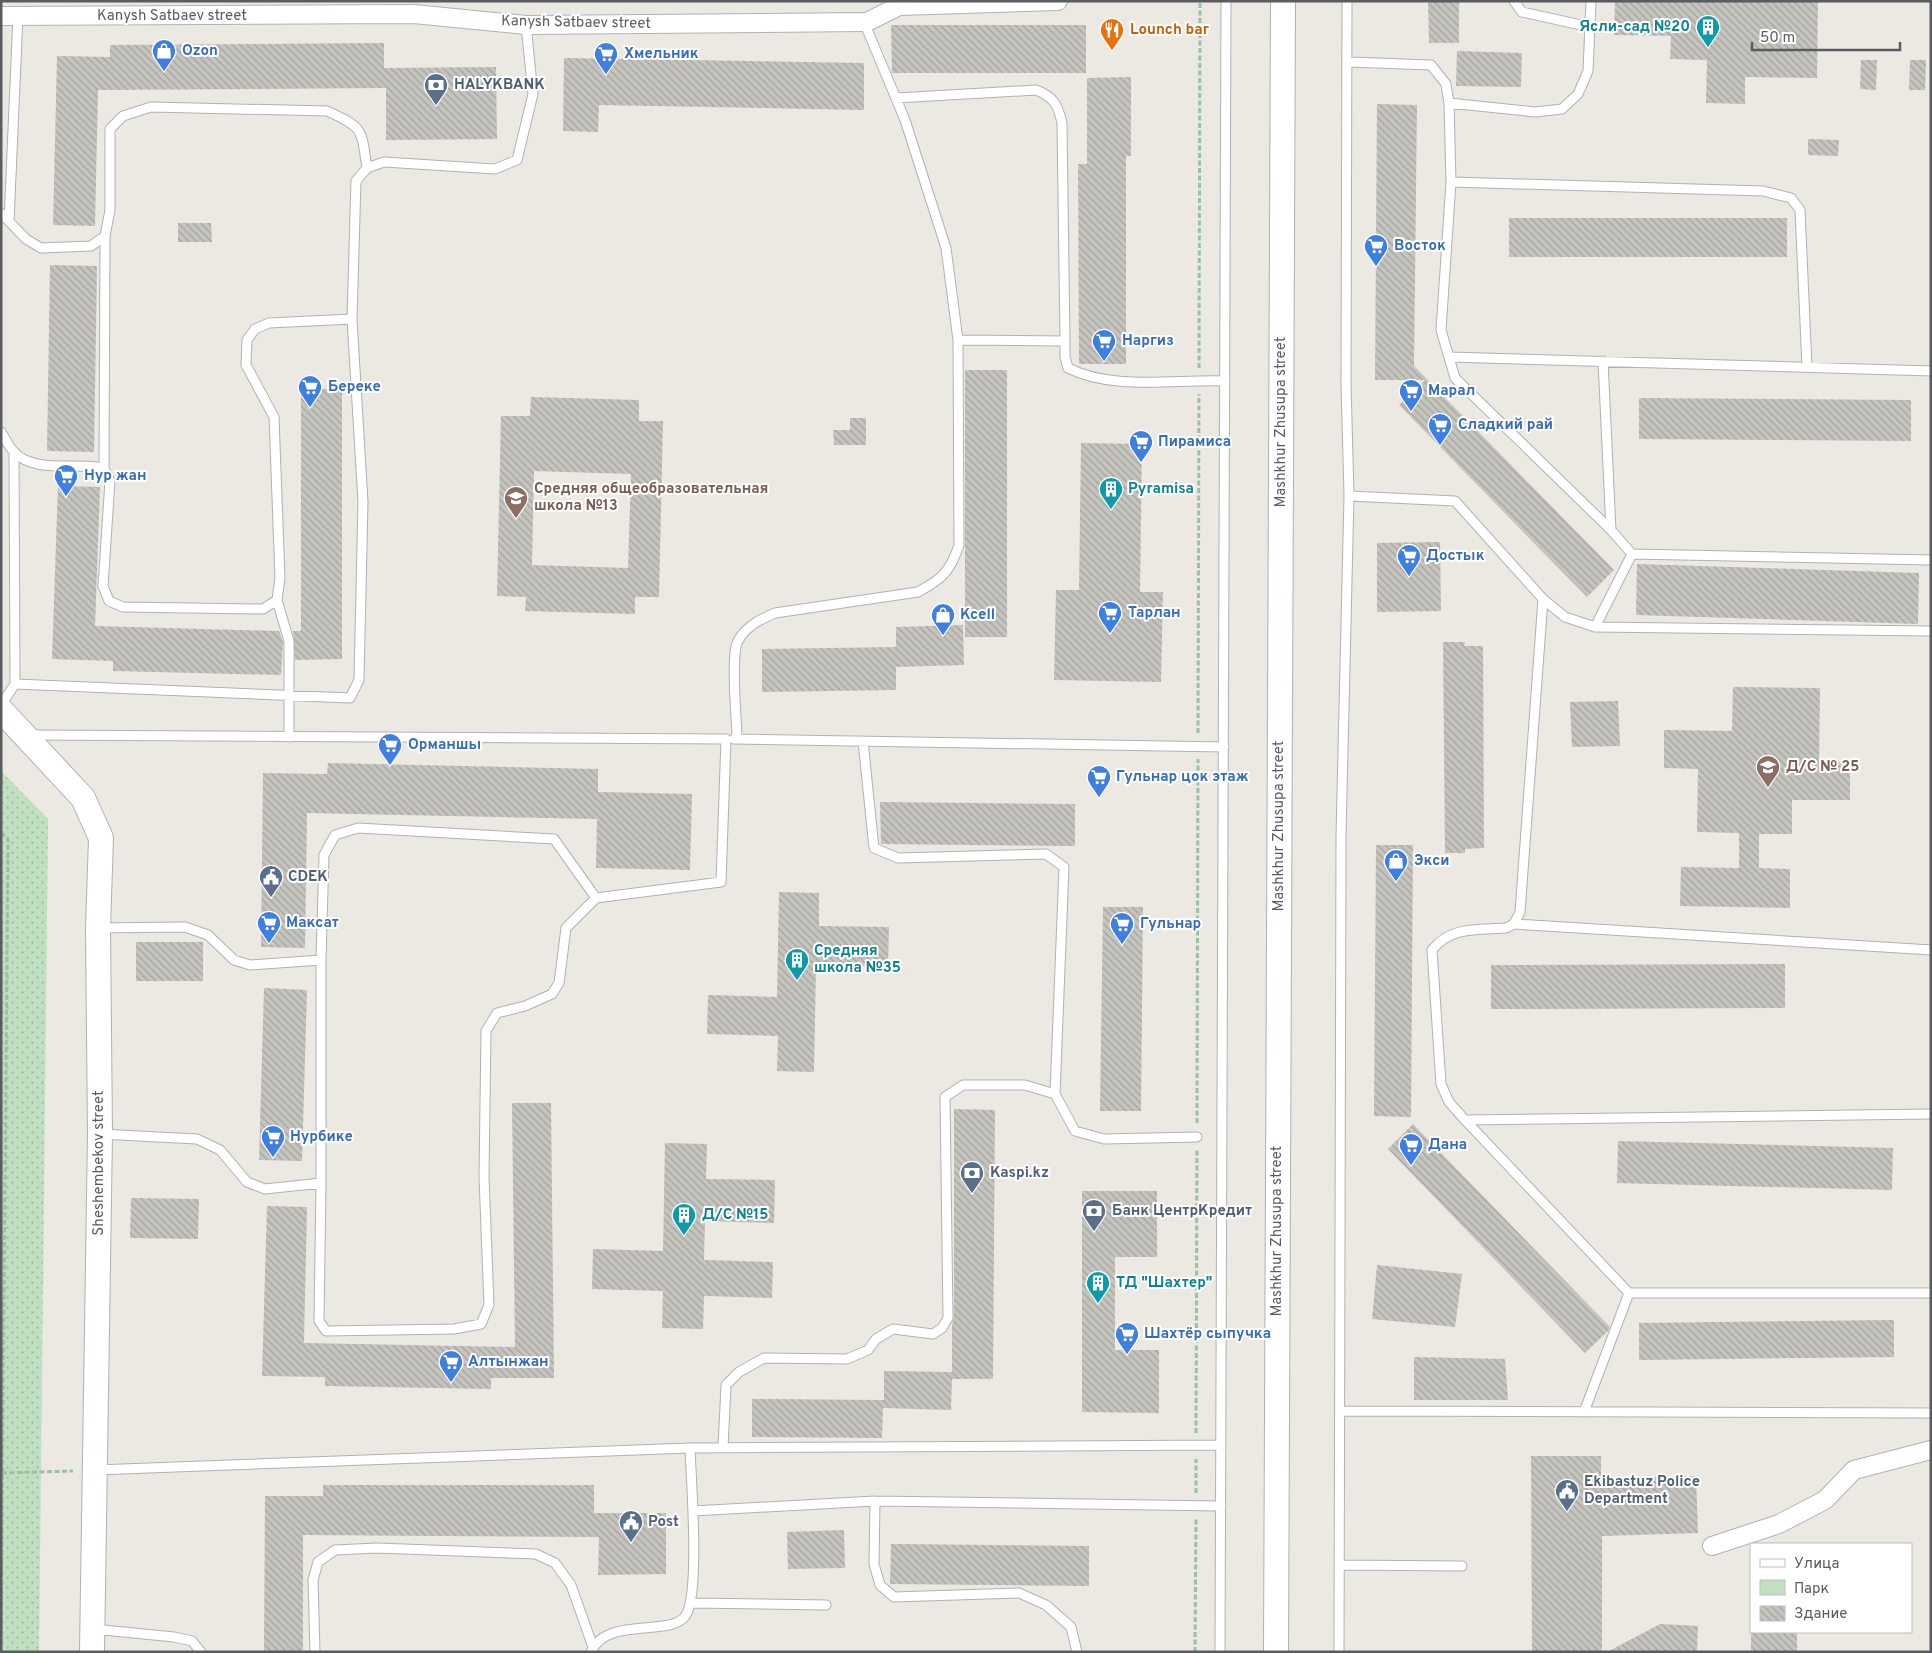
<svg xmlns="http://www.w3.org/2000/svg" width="1932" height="1653" viewBox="0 0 1932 1653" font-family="Overpass,sans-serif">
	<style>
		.green { fill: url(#green-dots) }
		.building { fill: url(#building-back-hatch); fill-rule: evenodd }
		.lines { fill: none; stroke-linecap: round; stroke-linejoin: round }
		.lane-casing { stroke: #afb2b5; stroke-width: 11 }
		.street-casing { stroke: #afb2b5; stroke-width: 20 }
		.secondary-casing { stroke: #aeb1b5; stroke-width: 26 }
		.path { stroke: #9bc0a6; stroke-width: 3; stroke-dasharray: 5 2.5; stroke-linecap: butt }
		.lane { stroke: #fff; stroke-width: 9 }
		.street { stroke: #fff; stroke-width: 18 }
		.secondary { stroke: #fff; stroke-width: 24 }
		.labels { text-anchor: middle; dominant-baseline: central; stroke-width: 4; stroke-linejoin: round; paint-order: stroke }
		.street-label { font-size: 15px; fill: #5a5d60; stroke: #fff }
		.culture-label { font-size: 15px; font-weight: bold; fill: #0d838f; stroke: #fff; text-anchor: start }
		.food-label { font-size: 15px; font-weight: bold; fill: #c56008; stroke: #fff; text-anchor: start }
		.shop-label { font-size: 15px; font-weight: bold; fill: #366cbe; stroke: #fff; text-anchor: start }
		.service-label { font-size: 15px; font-weight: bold; fill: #4e5e75; stroke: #fff; text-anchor: start }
		.education-label { font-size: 15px; font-weight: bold; fill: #785e54; stroke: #fff; text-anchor: start }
	</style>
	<defs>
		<pattern id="green-dots" width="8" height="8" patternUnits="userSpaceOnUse" patternTransform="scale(1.25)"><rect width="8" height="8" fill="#c1e0c1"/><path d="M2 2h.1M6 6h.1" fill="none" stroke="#a0b9a0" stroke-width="1.8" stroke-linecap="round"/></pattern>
		<pattern id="building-back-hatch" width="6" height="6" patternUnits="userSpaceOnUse" patternTransform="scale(1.25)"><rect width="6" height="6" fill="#c6c4be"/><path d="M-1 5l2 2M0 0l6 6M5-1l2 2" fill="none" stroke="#a4a29e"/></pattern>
	</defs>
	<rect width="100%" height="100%" fill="#ebe9e2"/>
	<path class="green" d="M1,771L48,819L39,1652H1Z"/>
	<path class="building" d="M1428,1H1459V43H1429Z
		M1615,1H1818L1817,78L1745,77V104L1706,103L1707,60L1670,59L1671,36L1614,35Z
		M891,25H1086V73H892Z
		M384,43V68L496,67L497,139L386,140V88L98,90L95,226L53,225L57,56L110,57V45Z
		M1457,51L1522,53L1521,87L1456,86Z
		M564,58L864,63V110L599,105L598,132L563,131Z
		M1861,60H1877L1876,90L1860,89Z
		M1910,60H1926L1925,90H1909Z
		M1131,77V156H1126V364H1079L1078,164H1087V78Z
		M1377,104L1417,105L1414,366L1614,570L1587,597L1399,405L1425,380H1375Z
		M1808,139L1839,140L1838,156L1808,155Z
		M1509,218H1787V257H1509Z
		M178,223H211L212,242H178Z
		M50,265L97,266L94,452L47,451Z
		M965,370H1007V637H965Z
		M301,389H342V659L295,660L293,631H301Z
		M531,397L639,400V421H663L659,597H635V614L525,611L526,597L497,596L501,416H530ZM534,471L631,474L628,568L532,565Z
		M1639,398L1911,400V441L1639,439Z
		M850,418H866V445H834L833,430H850Z
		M1081,443L1142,444L1140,592H1163L1161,682L1054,680L1056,590H1079Z
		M58,486L100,487L95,626L279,631L283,642L281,675L113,671V661L52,659Z
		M1440,542L1441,611L1377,612V543Z
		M1637,564L1919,573L1918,624L1636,615Z
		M963,625L964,665L896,667V690L762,692V649L896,647V627Z
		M1443,642H1465L1464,646H1483L1484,848L1465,849V853H1445Z
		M1733,687L1820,688L1819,762H1850V800H1792V834H1759V868L1790,869V908L1680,906L1681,867L1739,868V833L1697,832L1698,769L1664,768V730L1732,731Z
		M1618,701L1620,746L1572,747L1570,702Z
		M328,763L598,769V792L692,794L690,870L596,868L597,819L307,813L305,948L261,947L263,773L327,774Z
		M880,802L1075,804V846L881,844Z
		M1376,845H1413L1411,1117L1374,1116Z
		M779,892L819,893V926L889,927L888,967L816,965L814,1072L777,1071L778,1036L707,1034L708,995L777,997Z
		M1103,907H1143L1141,1111H1100Z
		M136,942H203V981H136Z
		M1785,964V1008L1491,1009V965Z
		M264,988L307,990L302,1161L259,1160Z
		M512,1103H551L554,1378H491V1389L325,1386V1377L262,1376L267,1206L307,1207L304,1343L515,1347Z
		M954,1109L995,1110L993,1379H952L951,1410L883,1408L882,1438L752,1437V1399L884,1400V1371L952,1372V1324L954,1318Z
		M1413,1124L1610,1327L1608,1331L1585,1353L1388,1149Z
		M1618,1141L1893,1148L1892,1190L1617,1183Z
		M665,1143L707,1144L706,1179L775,1180L774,1223L705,1221L704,1260L773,1262L772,1298L704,1296L703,1329L662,1328L663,1291L592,1289L593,1249L663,1251Z
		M1082,1191H1157V1257H1115V1350H1159V1413L1082,1412Z
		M131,1198L199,1199L198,1239L130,1238Z
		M1377,1265L1462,1274L1455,1327L1372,1319Z
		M1894,1320V1357L1639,1360V1323Z
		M1414,1357L1505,1359L1508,1400H1414Z
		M1531,1456H1601V1478L1696,1476L1698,1533L1602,1536V1652H1532Z
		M323,1485H594V1513H666V1574L598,1575L599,1537L303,1535V1652H264L265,1496H323Z
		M844,1530L845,1568L788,1569L787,1532Z
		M891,1544L1089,1546V1586L890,1584Z
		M1660,1624L1698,1626L1697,1652H1607Z
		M1751,1632H1797V1652H1751Z"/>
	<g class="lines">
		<g class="lane-casing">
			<path id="lane" d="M1514,1L1522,12L1590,27
				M1348,62L1431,65L1446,84L1449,103L1451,182L1441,330L1455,378L1611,530L1632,554L1931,560
				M896,98L1036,90C1054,97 1058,105 1062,123L1065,341
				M1449,103L1535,112L1562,109L1578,94L1588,71L1591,1
				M1451,182L1763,191L1791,198L1800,210L1807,367
				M1,213L26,239L41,248L91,246L105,236L110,210V129L123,116L151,107L327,111C364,128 361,128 367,168
				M9,221L18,16
				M958,340L1065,341V357L1068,368C1114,391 1175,379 1225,381
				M1449,357L1931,371
				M1603,361L1611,530
				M1,432C5,438 9,447 14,452C35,474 77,462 104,468L110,481L103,586L109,601L123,607L263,609L277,600L280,578L274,417L246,365L247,340L255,329L269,323L352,319L356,181L367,168L384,162L495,169L517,160L533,94L526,25
				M104,468L105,236
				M1349,496L1455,501L1543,599L1565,617L1595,627L1931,631
				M1543,599L1520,912L1514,924L1506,928C1478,930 1451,926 1432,950L1441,1084L1449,1102L1465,1120L1629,1293
				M277,600L289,641V737
				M1595,627L1632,554
				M15,684L350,698L359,680L363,502L352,319
				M1,705L15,684L14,452
				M29,735L726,739L721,882L596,898L566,928L559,983L552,994L525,1006L497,1013L486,1031L484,1177L489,1305L481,1324L454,1329L326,1331L319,1321L321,1183L265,1189L247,1182L220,1150L197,1139L100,1134
				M734,739L1224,747
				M737,739C737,720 730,655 738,641C746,626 761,619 775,613L918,592C942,579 950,572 959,545L958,340L946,248L905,120L864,22
				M863,741L874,848L898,858L1046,854L1064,867L1055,1094
				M1514,924L1931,950
				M98,928L185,927L208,935L234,960L250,965L321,960V1183
				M321,960L324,855L335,835L358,828L554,839L596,898
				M1465,1120L1931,1114
				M1342,1411L1931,1413
				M1584,1412L1629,1293H1931
				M723,1448L726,1385L739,1372L764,1358L847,1359L868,1350L876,1339L893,1329L933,1334L942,1328L948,1318L945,1097L963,1085H1025L1055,1094L1075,1131L1104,1139L1197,1137
				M95,1470L690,1448
				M875,1501L874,1564L880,1585L894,1597L1019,1593L1046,1605L1071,1627L1077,1652
				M693,1511L875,1501L1221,1506
				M1340,1565L1462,1566
				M692,1603L826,1605
				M93,1629L174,1637L192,1641L201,1652
				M315,1652L313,1580L318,1562L335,1550L377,1548L536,1554L555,1563L571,1585L593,1647
				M591,1652C607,1615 672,1638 686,1615C700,1592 691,1479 690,1448L1221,1445
				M1220,1652L1226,1
				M1339,1652L1341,836L1349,496L1346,383L1347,1"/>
		</g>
		<g class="street-casing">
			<path id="street" d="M1,16L414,14L526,25L867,22L899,6L1058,1
				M1712,1546L1779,1524L1825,1500L1854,1470L1931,1450"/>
		</g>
		<g class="secondary-casing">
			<path id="secondary" d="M1,710L83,798L101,838L98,928L100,1134L92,1652
				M1276,1652L1283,1"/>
		</g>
		<path class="path" d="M1199,368L1200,1
			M1198,733L1199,394
			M1,833L8,839L1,1647
			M1197,1123L1198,759
			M1196,1433L1197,1149
			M2,1473L73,1471
			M1196,1493V1459
			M1195,1652L1196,1519"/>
		<use href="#lane" class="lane"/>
		<use href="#street" class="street"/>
		<use href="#secondary" class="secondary"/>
	</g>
	<defs>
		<g id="building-pin" transform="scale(1.25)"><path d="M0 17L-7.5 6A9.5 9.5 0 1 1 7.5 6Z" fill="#0f9aa8" stroke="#fff"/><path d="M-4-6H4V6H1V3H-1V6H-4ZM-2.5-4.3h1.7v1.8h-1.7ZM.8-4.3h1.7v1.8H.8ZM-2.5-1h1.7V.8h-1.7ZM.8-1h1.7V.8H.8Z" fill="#fff"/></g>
		<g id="restaurant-pin" transform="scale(1.25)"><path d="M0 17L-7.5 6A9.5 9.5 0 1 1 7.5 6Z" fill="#e8710a" stroke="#fff"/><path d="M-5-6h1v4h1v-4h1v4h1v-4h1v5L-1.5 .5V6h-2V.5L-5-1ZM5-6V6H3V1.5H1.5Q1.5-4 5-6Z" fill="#fff"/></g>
		<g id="shop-pin" transform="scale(1.25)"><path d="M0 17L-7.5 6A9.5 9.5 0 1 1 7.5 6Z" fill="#3f7fe0" stroke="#fff"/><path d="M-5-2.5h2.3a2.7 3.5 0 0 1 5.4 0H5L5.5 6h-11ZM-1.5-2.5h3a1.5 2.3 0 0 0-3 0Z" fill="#fff"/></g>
		<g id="supermarket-pin" transform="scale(1.25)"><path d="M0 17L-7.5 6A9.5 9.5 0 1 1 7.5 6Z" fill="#3f7fe0" stroke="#fff"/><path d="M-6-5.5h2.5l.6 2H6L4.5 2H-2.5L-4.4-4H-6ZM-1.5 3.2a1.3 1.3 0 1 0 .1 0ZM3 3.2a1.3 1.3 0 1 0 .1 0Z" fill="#fff"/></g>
		<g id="bank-pin" transform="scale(1.25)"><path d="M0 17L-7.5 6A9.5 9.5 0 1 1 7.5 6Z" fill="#5c6f8a" stroke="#fff"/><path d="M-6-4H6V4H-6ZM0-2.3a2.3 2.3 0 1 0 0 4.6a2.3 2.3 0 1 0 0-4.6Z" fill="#fff"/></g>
		<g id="school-pin" transform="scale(1.25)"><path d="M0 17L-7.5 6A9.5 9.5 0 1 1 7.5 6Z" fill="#8d6e63" stroke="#fff"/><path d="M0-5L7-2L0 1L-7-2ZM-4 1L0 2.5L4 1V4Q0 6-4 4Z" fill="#fff"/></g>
		<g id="civic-pin" transform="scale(1.25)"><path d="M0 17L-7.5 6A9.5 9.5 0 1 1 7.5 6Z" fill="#5c6f8a" stroke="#fff"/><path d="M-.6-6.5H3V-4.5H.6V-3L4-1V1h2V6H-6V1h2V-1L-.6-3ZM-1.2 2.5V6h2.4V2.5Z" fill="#fff"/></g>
	</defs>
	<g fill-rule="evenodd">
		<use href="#building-pin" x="1708" y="27"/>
		<use href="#restaurant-pin" x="1112" y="30"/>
		<use href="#shop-pin" x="164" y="51"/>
		<use href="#supermarket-pin" x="606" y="54"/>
		<use href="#bank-pin" x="436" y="85"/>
		<use href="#supermarket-pin" x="1376" y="246"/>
		<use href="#supermarket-pin" x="1104" y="341"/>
		<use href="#supermarket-pin" x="310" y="387"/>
		<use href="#supermarket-pin" x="1411" y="391"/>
		<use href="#supermarket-pin" x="1440" y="425"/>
		<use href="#supermarket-pin" x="1141" y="442"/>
		<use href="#supermarket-pin" x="66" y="476"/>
		<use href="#building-pin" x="1111" y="489"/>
		<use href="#school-pin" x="516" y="498"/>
		<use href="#supermarket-pin" x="1409" y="556"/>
		<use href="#supermarket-pin" x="1110" y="613"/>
		<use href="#shop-pin" x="943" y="615"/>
		<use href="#supermarket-pin" x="390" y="745"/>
		<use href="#school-pin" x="1768" y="767"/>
		<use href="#supermarket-pin" x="1099" y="777"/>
		<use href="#shop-pin" x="1396" y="861"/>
		<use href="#civic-pin" x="271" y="877"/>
		<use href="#supermarket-pin" x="269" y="923"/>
		<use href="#supermarket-pin" x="1122" y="924"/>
		<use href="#building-pin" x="797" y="960"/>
		<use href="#supermarket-pin" x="273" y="1137"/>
		<use href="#supermarket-pin" x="1411" y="1145"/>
		<use href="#bank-pin" x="972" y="1173"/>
		<use href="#bank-pin" x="1094" y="1211"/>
		<use href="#building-pin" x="684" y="1215"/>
		<use href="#building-pin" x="1098" y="1283"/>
		<use href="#supermarket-pin" x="1127" y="1334"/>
		<use href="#supermarket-pin" x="451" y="1362"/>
		<use href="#civic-pin" x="1567" y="1491"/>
		<use href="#civic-pin" x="631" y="1522"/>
	</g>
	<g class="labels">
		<g class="street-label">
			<text x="172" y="16">Kanysh Satbaev street</text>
			<text transform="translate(576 23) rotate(1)">Kanysh Satbaev street</text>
			<text transform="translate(1281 422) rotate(-90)">Mashkhur Zhusupa street</text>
			<text transform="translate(1279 826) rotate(-90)">Mashkhur Zhusupa street</text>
			<text transform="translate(99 1163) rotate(-90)">Sheshembekov street</text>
			<text transform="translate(1277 1231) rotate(-90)">Mashkhur Zhusupa street</text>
		</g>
		<g class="culture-label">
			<text x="1690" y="27" text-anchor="end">Ясли-сад №20</text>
			<text x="1128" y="489">Pyramisa</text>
			<text x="814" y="951">Средняя<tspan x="814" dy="17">школа №35</tspan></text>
			<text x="702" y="1215">Д/С №15</text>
			<text x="1116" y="1283">ТД "Шахтер"</text>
		</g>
		<g class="food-label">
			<text x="1130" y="30">Lounch bar</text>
		</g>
		<g class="shop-label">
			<text x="182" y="51">Ozon</text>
			<text x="624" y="54">Хмельник</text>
			<text x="1394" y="246">Восток</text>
			<text x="1122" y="341">Наргиз</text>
			<text x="328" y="387">Береке</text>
			<text x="1428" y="391">Марал</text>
			<text x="1458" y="425">Сладкий рай</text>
			<text x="1158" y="442">Пирамиса</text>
			<text x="84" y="476">Нур жан</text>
			<text x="1426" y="556">Достык</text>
			<text x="1128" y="613">Тарлан</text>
			<text x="960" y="615">Kcell</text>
			<text x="408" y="745">Орманшы</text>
			<text x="1116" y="777">Гульнар цок этаж</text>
			<text x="1414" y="861">Экси</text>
			<text x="286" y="923">Максат</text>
			<text x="1140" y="924">Гульнар</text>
			<text x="290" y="1137">Нурбике</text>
			<text x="1428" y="1145">Дана</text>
			<text x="1144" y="1334">Шахтёр сыпучка</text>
			<text x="468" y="1362">Алтынжан</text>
		</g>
		<g class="service-label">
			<text x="454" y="85">HALYKBANK</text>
			<text x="288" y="877">CDEK</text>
			<text x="990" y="1173">Kaspi.kz</text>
			<text x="1112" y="1211">Банк ЦентрКредит</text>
			<text x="1584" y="1482">Ekibastuz Police<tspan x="1584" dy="17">Department</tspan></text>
			<text x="648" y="1522">Post</text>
		</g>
		<g class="education-label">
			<text x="534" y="489">Средняя общеобразовательная<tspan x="534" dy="17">школа №13</tspan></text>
			<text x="1786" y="767">Д/С № 25</text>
		</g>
	</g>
	<rect width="1932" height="1653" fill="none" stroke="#5a5d60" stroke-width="5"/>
	<rect x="1750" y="1543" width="162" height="90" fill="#ffffff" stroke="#bdbebf"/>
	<rect x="1760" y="1559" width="25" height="8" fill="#ffffff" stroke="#bdbebf"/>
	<text x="1794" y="1568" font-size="15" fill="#5a5d60">Улица</text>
	<rect x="1760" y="1580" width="25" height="15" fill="#c1e0c1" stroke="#bdbebf"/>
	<text x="1794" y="1593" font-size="15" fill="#5a5d60">Парк</text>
	<rect x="1760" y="1606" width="25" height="15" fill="url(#building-back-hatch)" stroke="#bdbebf"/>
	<text x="1794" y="1618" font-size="15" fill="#5a5d60">Здание</text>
	<path d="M1752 42v8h148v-8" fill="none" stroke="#5a5d60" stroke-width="2.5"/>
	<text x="1760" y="42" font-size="15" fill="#5a5d60" stroke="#ffffff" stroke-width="4" paint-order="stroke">50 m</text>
</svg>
